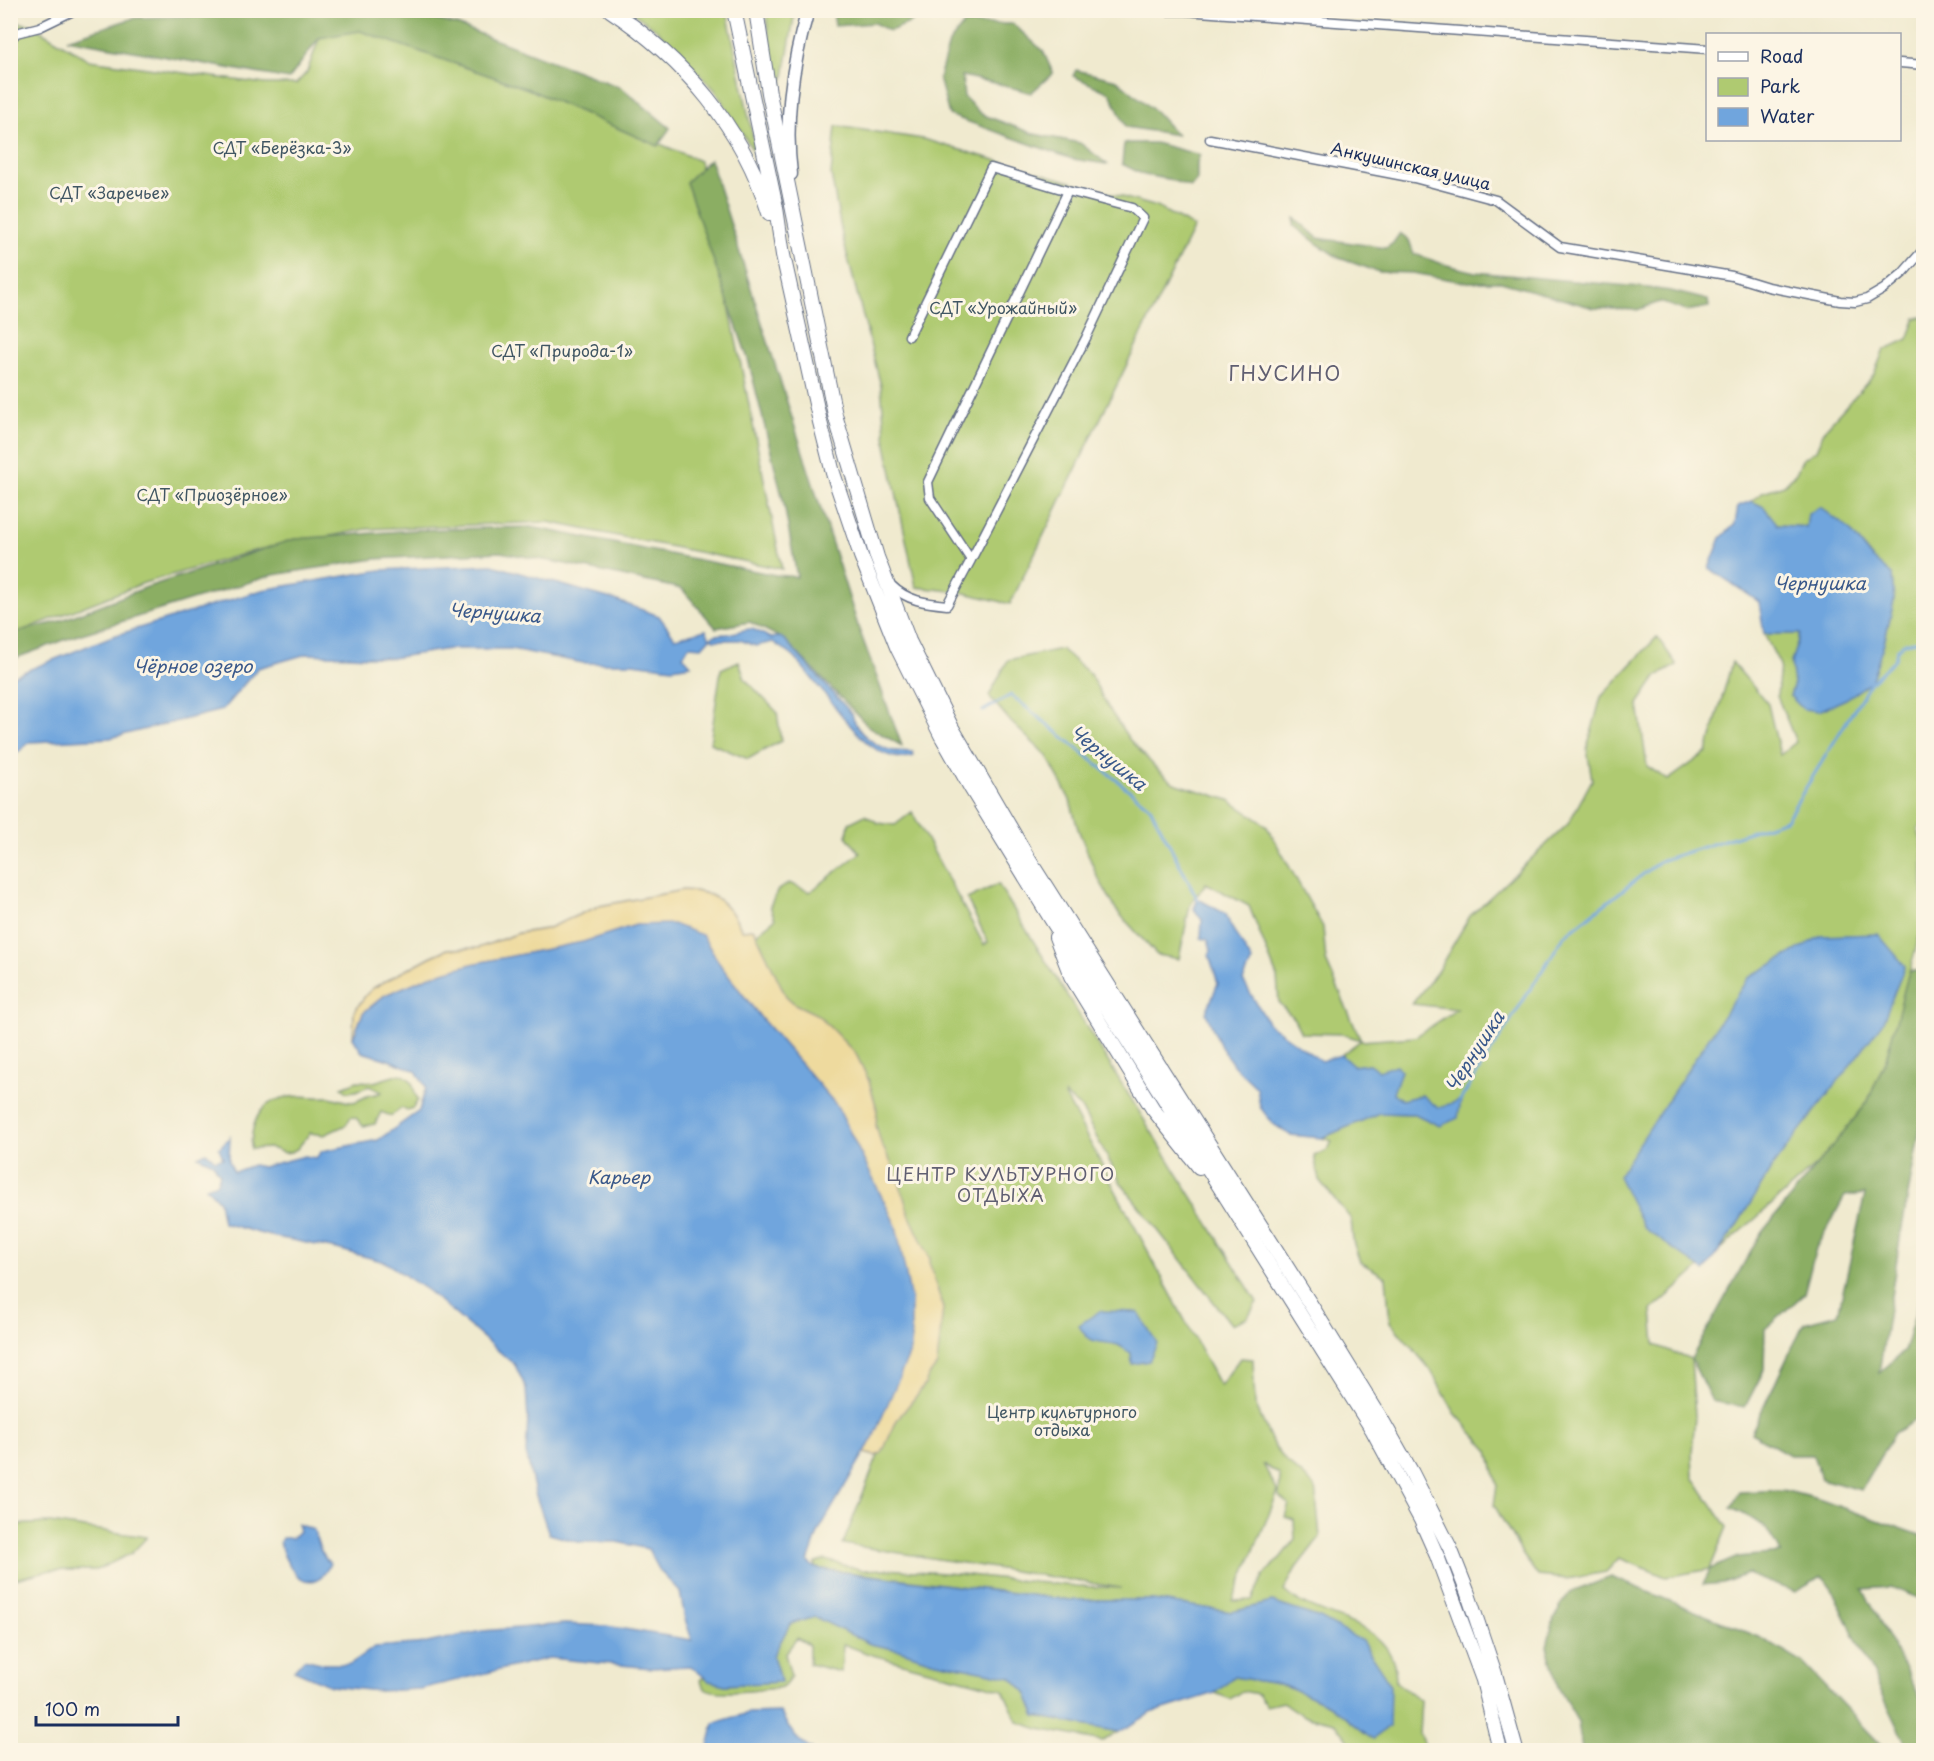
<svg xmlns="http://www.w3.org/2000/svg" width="1934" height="1761" viewBox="0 0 1934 1761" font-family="'Playpen Sans',sans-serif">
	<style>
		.green { fill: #afca71; stroke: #657c68; stroke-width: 1.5; fill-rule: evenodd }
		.forest { fill: #8bae63; stroke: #536e60; stroke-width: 1.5 }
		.sand { fill: #eeda9e; stroke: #84847e; stroke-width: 1.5 }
		.water { fill: #70a5dd; stroke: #466a9e; stroke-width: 1.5 }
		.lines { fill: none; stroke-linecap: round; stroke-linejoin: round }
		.stream { stroke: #70a5dd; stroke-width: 3 }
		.minor-casing { stroke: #667086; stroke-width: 11 }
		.secondary-casing { stroke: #667086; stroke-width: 15 }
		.trunk-casing { stroke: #667086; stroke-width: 16 }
		.minor { stroke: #fff; stroke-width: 8 }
		.secondary { stroke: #fff; stroke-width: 12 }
		.trunk { stroke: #fff; stroke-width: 14 }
		.labels { text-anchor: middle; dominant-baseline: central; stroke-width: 6; stroke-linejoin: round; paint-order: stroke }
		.park-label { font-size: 16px; fill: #405663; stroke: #fcf5e5 }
		.street-label { font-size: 16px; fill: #1b2f5e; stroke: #fcf5e5 }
		.water-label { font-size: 18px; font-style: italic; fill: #39588a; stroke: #fcf5e5 }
		.neighbourhood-label { font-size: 18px; letter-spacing: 1.5px; fill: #605f72; stroke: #fcf5e5 }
		.quarter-label { font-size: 20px; letter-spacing: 1.5px; fill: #605f72; stroke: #fcf5e5 }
	</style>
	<rect width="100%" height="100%" fill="#fcf5e5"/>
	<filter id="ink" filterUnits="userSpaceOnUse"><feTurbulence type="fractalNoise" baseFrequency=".0167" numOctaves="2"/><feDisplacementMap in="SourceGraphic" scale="12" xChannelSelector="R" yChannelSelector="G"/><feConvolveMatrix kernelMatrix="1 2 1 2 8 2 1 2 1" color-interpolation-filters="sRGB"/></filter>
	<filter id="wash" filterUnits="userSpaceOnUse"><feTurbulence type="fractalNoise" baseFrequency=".008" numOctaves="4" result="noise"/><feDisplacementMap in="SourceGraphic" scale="24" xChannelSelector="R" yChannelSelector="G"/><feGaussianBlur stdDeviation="1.35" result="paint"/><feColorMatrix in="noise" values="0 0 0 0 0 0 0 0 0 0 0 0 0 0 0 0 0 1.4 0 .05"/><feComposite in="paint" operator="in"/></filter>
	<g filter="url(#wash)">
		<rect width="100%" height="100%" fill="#f0eacf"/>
		<path class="green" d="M329,11L483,68L700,161L782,569L548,522L367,529L253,551L144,583L11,635V21L31,25L89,60L265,84H296L307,72Z
			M630,11H727L757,157L715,90L656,29Z
			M766,11H795L778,113Z
			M836,126L923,139L1157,207L1194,227L1010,604L960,592L916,587L886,445L881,386L842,235L831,174Z
			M1923,317L1924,822L1918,829L1923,849V922L1886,1059L1867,1103L1823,1159L1652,1310L1655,1345L1691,1359L1695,1416L1692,1453L1693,1477L1727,1527L1710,1569L1666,1577L1619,1558L1606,1572L1568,1579L1538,1576L1523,1555L1494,1505L1497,1485L1489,1451L1455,1413L1430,1369L1390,1322L1386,1277L1360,1262L1353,1241L1351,1219L1319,1180L1314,1156L1328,1150L1332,1141L1322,1138L1380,1113L1415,1114L1440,1126L1461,1100L1438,1108L1422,1095L1402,1100L1392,1093L1401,1071H1379L1369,1064L1353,1066L1341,1055L1361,1040L1342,1034L1301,1033L1294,1019L1279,1003L1277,977L1249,906L1206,883L1190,905L1179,959L1157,955L1117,911L1097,876L1078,829L1070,800L1047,756L1011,722L989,696L1008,660L1061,649L1090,674L1109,709L1129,739L1159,771L1174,783L1229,800L1266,825L1323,927L1326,961L1361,1041L1415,1037L1457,1009L1412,1004L1437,972L1470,916L1568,824L1592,780L1587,748L1601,697L1657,637L1677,665L1657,676L1638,704L1647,766L1668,780L1707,752L1732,662L1768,704L1780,755L1796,742L1777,696L1780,665L1764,634H1800L1791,662L1794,684L1790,696L1884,643L1894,601L1892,575L1873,559L1849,529L1777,525L1764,507L1751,501L1763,492L1784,485L1796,473L1802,460L1816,450L1825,429L1873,376L1884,350L1908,339L1916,318Z
			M739,661L745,679L777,712L781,741L748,759L710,743L721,669Z
			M912,812L984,945L988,942L967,899L998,884L1257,1302L1247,1318L1231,1324L1121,1183L1081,1108L1064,1094L1220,1386L1240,1358L1253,1359L1255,1404L1274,1446L1285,1460L1315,1486L1320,1537L1296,1568L1284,1591C1323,1625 1396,1616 1396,1682L1421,1701L1419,1733L1426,1750H1356L1335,1723L1304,1716L1283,1702L1266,1706L1258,1694L1242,1691L1230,1699L1215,1693L1234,1677L1285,1685L1331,1706L1373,1739L1320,1618L1272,1602L1232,1612L1153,1600H1070L815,1568V1563L825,1560L863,1570L885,1569L959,1574L1074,1586L1121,1588L843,1544L883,1443L934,1324L745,943L775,919L770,906L778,890L789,883L810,892L860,853L847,837L849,823L865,815L878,823L895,825ZM1263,1464L1280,1475L1279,1496L1289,1504L1285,1517L1294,1520L1295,1539L1281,1557L1263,1576L1252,1600L1233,1601L1278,1492Z
			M400,1074C418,1081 410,1087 418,1100L413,1108L406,1110L401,1108L391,1116L381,1112L375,1124L363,1126L356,1118L351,1117L346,1125L324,1135L310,1133L297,1149L291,1152L284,1153L271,1148L251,1149C251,1104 274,1093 315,1097C321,1098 328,1096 334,1098C340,1099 345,1102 352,1102C358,1102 360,1099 365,1097C370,1094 377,1095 382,1092L369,1086L356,1091L347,1092L342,1087L357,1081L374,1082Z
			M50,1523L147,1537L132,1553L97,1570H51L11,1580V1525Z
			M815,1617L870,1644L899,1650L932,1661L1011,1677L1026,1692L1036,1716L1119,1732L1103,1741L1039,1729L1018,1722L1003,1690L869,1654L843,1644L841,1672L809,1664V1645L797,1638L785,1654L791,1676L786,1684L783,1687C768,1689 716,1697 705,1688C703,1686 702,1683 700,1680L702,1678L725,1685L781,1681L773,1656L790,1624Z"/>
		<path class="forest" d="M258,11H402L457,25L622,88L670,128L658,146L528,89L360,31L319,38L289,79L67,39L134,18L241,14Z
			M833,11V10L917,11L912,22L890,31L874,23L835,26Z
			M964,24H1013L1043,51L1053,73L1031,93L999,84L962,76L964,97L981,114L1034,134L1080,143L1107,164L1072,159L949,115L939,78L949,43Z
			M1076,70L1117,80L1156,112L1177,135L1126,127L1110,93L1073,76Z
			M1124,143H1155L1200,155L1197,162V180L1191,187L1168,179L1144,175L1122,164Z
			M710,159L859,629L902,746L869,727L785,640L750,622L716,628L682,589L566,564L500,552L375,559L273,575L75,636L11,660V633L57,622L147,587L294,539L415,530L531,527L776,575L797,577L784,504L748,359L686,182Z
			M1295,218L1318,238L1386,248L1393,243L1400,233L1409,240L1414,254L1443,264L1475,272L1640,287L1671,291L1708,300L1709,307L1686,311L1660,302L1637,310L1594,308L1501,282H1464L1413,273L1379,272L1339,258L1319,245L1294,226Z
			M1909,971H1923V1113L1901,1233L1879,1373L1904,1351L1923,1287V1420L1922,1416L1894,1433L1861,1490L1821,1479L1813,1455H1790L1751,1433L1804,1323L1838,1314L1865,1194L1845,1196L1816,1248L1804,1294L1765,1329L1764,1370L1745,1407L1712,1401L1691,1359L1759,1236L1867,1103L1886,1059Z
			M1783,1490L1818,1499L1923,1536V1600L1891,1587L1863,1589L1923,1703V1750H1910L1906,1743L1830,1585L1822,1577L1795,1592L1747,1574L1723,1583L1703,1585L1710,1569L1738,1557L1781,1553C1770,1528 1756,1519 1731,1508L1740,1492Z
			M1611,1577L1759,1637L1803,1663L1886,1750H1582L1578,1722L1558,1687L1547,1646L1554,1618L1569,1593Z"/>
		<path class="sand" d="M683,890C715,891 728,902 742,930L754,929L786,996L795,1004L818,1015L856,1054L869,1081L877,1109L876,1126L881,1143L897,1175L909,1214L930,1259V1265L943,1308L937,1365L928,1377L925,1385L897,1420L882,1453L875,1456L864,1453L873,1438L901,1254L896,1226L837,1106L761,1018L721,966L702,935L636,925L583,942L472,964L433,975L385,995L363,1013L353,1038L354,1012L365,996L373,988L391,978L430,957L448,949L478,948L519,933L546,929L599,906Z"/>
		<path class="water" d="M1751,501L1764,507L1778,525L1806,527L1808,514L1820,507L1849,529L1870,556L1892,575L1894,601L1884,643L1871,682L1846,699L1819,711L1803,709L1790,696L1794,684L1791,662L1800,634H1764L1759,602L1709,568L1721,538L1735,524L1738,506Z
			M492,565L615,600L659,616L675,638L706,630L710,638C716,633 721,635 728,634C753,629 746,624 770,638L780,637L785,640L852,714C855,732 877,748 894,751C900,752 906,751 913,752L914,756C876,767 848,722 828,698C817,685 806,671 796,659C790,652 780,648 773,642L756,646L740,640H714L710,638L702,647L689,646L683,656L691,665L673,668L632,663H583L511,649H449L392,658L307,654L258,668L222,710L110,738L30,742L11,758V677L110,637L262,590L380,570Z
			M1198,899L1226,914L1230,925L1252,961L1243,981L1269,1024L1321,1061L1341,1055L1353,1066L1369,1064L1379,1071L1396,1065L1401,1071L1393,1093L1402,1100L1422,1095L1438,1108L1461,1100L1458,1118L1440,1126L1415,1114L1380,1113L1322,1138L1290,1135L1272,1123L1260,1107L1257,1088L1234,1066L1221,1047L1206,1013L1218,983L1209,955L1211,950L1208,940L1201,938L1202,920L1194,909Z
			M673,924L702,935L721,966L761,1018L837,1106L896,1226L911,1300V1350L873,1438L819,1530L808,1562L815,1568L827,1570L1070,1600H1153L1232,1612L1272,1602L1320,1618L1362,1641L1390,1684L1389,1727L1373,1739L1331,1706L1285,1685L1234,1677L1215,1693L1151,1713L1119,1732L1036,1716L1026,1692L1011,1677L932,1661L899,1650L870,1644L815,1617L790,1624L773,1656L781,1682L725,1685L709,1681L691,1666L651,1668L549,1658L420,1689L378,1691L331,1686L294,1670L304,1659L325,1664H350L375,1647L427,1643L482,1631L564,1624L606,1626L692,1640L685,1619L680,1592L660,1571L648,1549L617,1542H578L549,1534L535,1493L526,1453L528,1419L526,1388L515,1365L428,1291L385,1262L337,1249L266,1235L223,1223L219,1201L206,1187L217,1183L220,1174L213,1163L198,1156L206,1152L215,1160L223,1158L219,1148L230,1137L229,1161L234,1172L253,1165L262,1167L305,1156L316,1158L322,1151L378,1140L419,1111L426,1087L416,1071L389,1060L362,1052L353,1038L363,1013L385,995L433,975L472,964L583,942L636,925Z
			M1878,934L1905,966L1882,1024L1775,1163L1734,1230L1704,1271L1644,1228L1618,1176L1748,978L1821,936Z
			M1100,1311L1138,1312L1157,1343L1149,1361L1132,1364L1131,1353C1127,1351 1122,1347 1118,1345C1100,1340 1089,1346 1079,1325Z
			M297,1524L314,1530C317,1542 321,1556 330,1563C327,1572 323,1577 315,1580C296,1586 283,1557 280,1542L282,1538H292L299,1531Z
			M780,1712C789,1728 796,1742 813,1750H707L714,1723L748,1713Z"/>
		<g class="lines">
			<path class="stream" d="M983,711L1011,695L1150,807L1198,900
				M1459,1102L1564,936L1660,861L1786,820L1871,682L1895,659L1897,650L1904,643L1924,640"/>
		</g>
	</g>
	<g filter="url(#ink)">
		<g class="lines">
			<g class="minor-casing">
				<path id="minor" d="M973,11H1185L1708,49
					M10,41L16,33L40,27L75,10
					M1900,63L1924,65
					M1210,139L1414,178L1496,200L1560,247L1732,276L1768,287L1840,301L1855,302L1867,299L1884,289L1903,273L1924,249
					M971,560L1086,338L1143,218L1132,208L1068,191
					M891,585C907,601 926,603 947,605L971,560L930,498L928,482L1068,191L991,168L909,336"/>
			</g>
			<g class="secondary-casing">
				<path id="secondary" d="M791,174C784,118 792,64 808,10"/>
			</g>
			<g class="trunk-casing">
				<path id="trunk" d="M610,10C684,59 743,128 769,213
					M734,10L776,208L783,255L820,422L833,473L861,556L897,647L941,735L971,788L1050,917L1372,1429L1421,1520L1437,1556L1483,1680L1500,1750
					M756,10L769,93L835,415L877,557L909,641L952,728L1029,860L1314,1310L1383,1422L1412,1473L1450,1548L1467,1591L1495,1674L1516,1750
					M1056,937L1071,976L1132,1075L1153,1109L1199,1167"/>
			</g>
			<use href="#minor" class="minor"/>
			<use href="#secondary" class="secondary"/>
			<use href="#trunk" class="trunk"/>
		</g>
	</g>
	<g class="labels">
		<g class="park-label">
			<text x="282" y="147">СДТ «Берёзка-3»</text>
			<text x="109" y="192">СДТ «Заречье»</text>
			<text x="1003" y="307">СДТ «Урожайный»</text>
			<text x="562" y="350">СДТ «Природа-1»</text>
			<text x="212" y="494">СДТ «Приозёрное»</text>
			<text x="1062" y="1411">Центр культурного<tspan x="1062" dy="18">отдыха</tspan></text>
		</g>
		<g class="street-label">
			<text transform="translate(1411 165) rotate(13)">Анкушинская улица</text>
		</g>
		<g class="water-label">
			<text x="1820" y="582">Чернушка</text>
			<text transform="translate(495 612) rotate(4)">Чернушка</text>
			<text x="193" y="665">Чёрное озеро</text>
			<text transform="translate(1109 757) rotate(39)">Чернушка</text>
			<text transform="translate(1474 1051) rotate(-57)">Чернушка</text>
			<text x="619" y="1176">Карьер</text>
		</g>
		<g class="neighbourhood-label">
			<text x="1001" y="1173">ЦЕНТР КУЛЬТУРНОГО<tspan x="1001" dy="21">ОТДЫХА</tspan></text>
		</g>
		<g class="quarter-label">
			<text x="1285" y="373">ГНУСИНО</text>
		</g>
	</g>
	<rect width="1934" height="1761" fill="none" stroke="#fcf5e5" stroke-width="36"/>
	<rect x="1706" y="33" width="195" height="108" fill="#fcf5e5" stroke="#a2a6af" stroke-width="1.5"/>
	<rect x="1718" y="52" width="30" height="9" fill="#ffffff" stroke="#a2a6af" stroke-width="1.5"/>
	<text x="1760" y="63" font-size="18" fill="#1b2f5e">Road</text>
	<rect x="1718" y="78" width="30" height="18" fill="#afca71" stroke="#a2a6af" stroke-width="1.5"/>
	<text x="1760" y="93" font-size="18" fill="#1b2f5e">Park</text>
	<rect x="1718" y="108" width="30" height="18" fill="#70a5dd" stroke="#a2a6af" stroke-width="1.5"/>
	<text x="1760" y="123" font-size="18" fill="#1b2f5e">Water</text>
	<path d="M36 1716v9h142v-9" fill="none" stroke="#1b2f5e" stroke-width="3"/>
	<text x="45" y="1716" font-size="18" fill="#1b2f5e" stroke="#fcf5e5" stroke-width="4.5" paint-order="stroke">100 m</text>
</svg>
